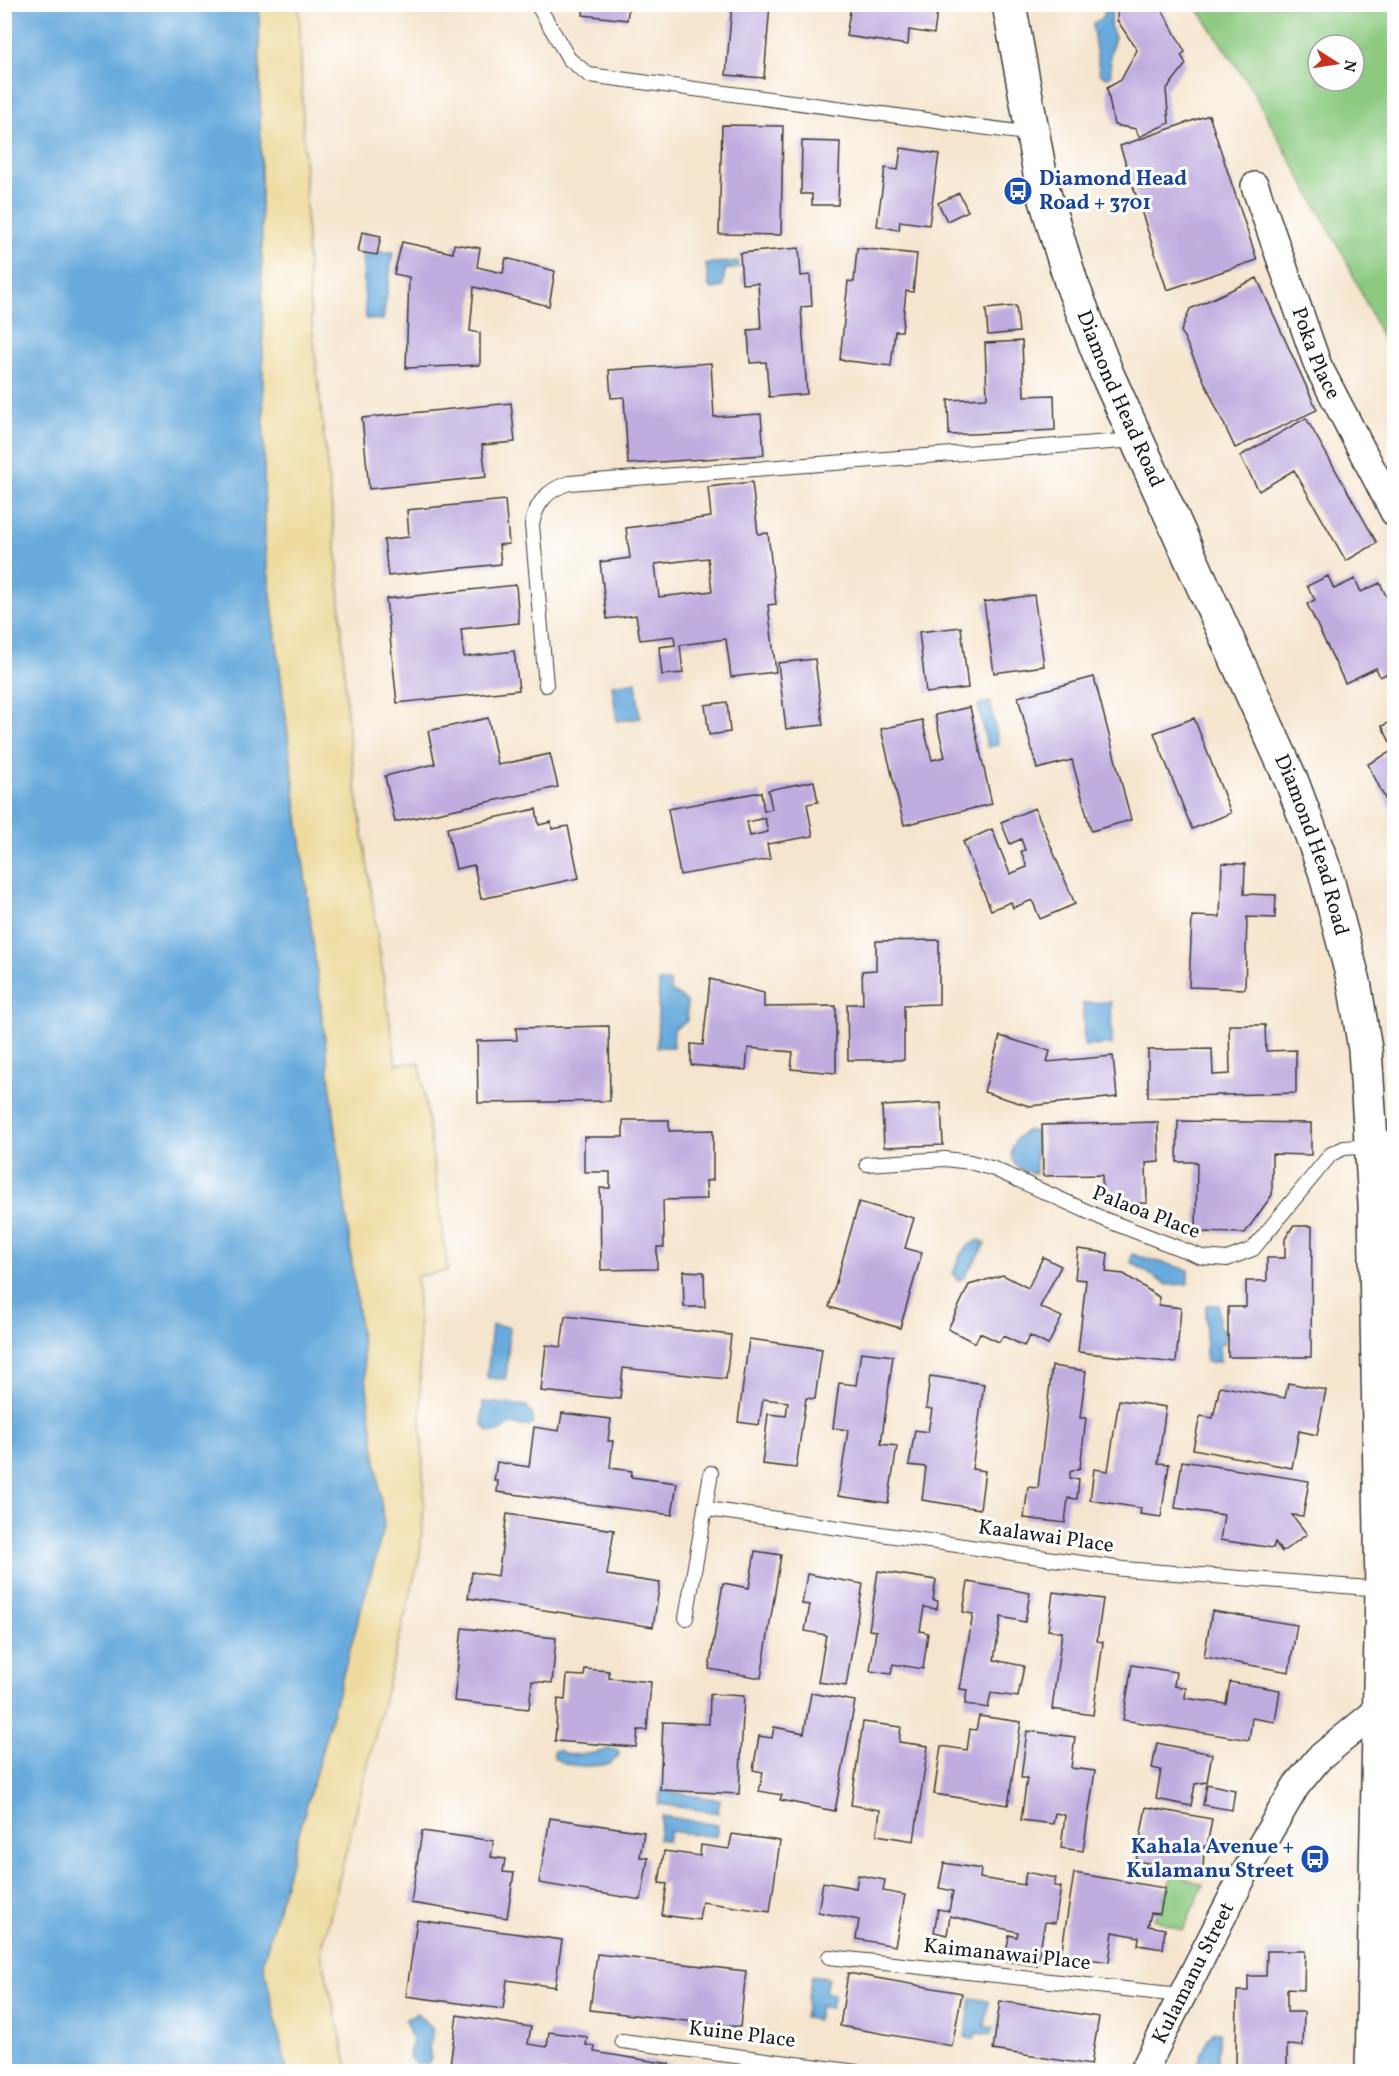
<svg xmlns="http://www.w3.org/2000/svg" width="1399" height="2076" viewBox="0 0 1399 2076" font-family="Vollkorn,serif">
	<style>
		.green { fill: #8cca81; stroke: #54734e; stroke-width: 1.5; fill-rule: evenodd }
		.sand { fill: #eeda9e; stroke: #857b5d; stroke-width: 1.5 }
		.water { fill: #68aadc; stroke: #42637c; stroke-width: 1.5 }
		.building { fill: #c0addf; fill-rule: evenodd }
		.lines { fill: none; stroke-linecap: round; stroke-linejoin: round }
		.lane-casing { stroke: #3d3a37; stroke-width: 16 }
		.street-casing { stroke: #3d3a37; stroke-width: 30 }
		.secondary-casing { stroke: #3d3a37; stroke-width: 36 }
		.lane { stroke: #fff; stroke-width: 14 }
		.street { stroke: #fff; stroke-width: 27 }
		.secondary { stroke: #fff; stroke-width: 33 }
		.labels { text-anchor: middle; dominant-baseline: central; stroke-width: 6; stroke-linejoin: round; paint-order: stroke }
		.transit-label { font-size: 21px; font-weight: bold; fill: #164399; stroke: #fff; text-anchor: start }
		.street-label { font-size: 21px; fill: #1c1c1c; stroke: #fff }
	</style>
	<rect width="100%" height="100%" fill="#fff"/>
	<filter id="ink" filterUnits="userSpaceOnUse"><feTurbulence type="fractalNoise" baseFrequency=".0167" numOctaves="2"/><feDisplacementMap in="SourceGraphic" scale="12" xChannelSelector="R" yChannelSelector="G"/><feConvolveMatrix kernelMatrix="1 2 1 2 8 2 1 2 1" color-interpolation-filters="sRGB"/></filter>
	<filter id="wash" filterUnits="userSpaceOnUse"><feTurbulence type="fractalNoise" baseFrequency=".008" numOctaves="4" result="noise"/><feDisplacementMap in="SourceGraphic" scale="24" xChannelSelector="R" yChannelSelector="G"/><feGaussianBlur stdDeviation="1.35" result="paint"/><feColorMatrix in="noise" values="0 0 0 0 0 0 0 0 0 0 0 0 0 0 0 0 0 1.4 0 .05"/><feComposite in="paint" operator="in"/></filter>
	<g filter="url(#wash)">
		<rect width="100%" height="100%" fill="#f5e5ce"/>
		<path class="green" d="M1195,5H1394V363L1345,258L1251,88ZM1318,45H1354V81H1318Z
			M1174,1873L1203,1885L1183,1931L1154,1919Z"/>
		<path class="sand" d="M259,5H299L309,296L338,568L348,732L396,1064L420,1063L448,1271L417,1276L424,1508L420,1555L321,1952L349,2072L287,2071L263,1962L384,1527L265,546Z"/>
		<path class="water" d="M5,4L259,5L265,546L384,1527L263,1962L287,2071H5Z
			M1109,8L1112,12L1110,26L1115,37L1110,55L1111,75L1107,78L1100,74C1098,63 1093,34 1093,23L1102,19L1106,9Z
			M362,252H393L383,320L366,319Z
			M738,261V268L725,270L723,287L713,289L709,287L706,264Z
			M636,681L640,718L617,721L612,685Z
			M990,702L999,745L987,747L978,705Z
			M659,982H670V990L687,1002V1021L674,1029L673,1047H657Z
			M1111,1002L1112,1045L1084,1046L1083,1003Z
			M1028,1130L1036,1132V1173C1007,1173 1003,1143 1028,1130Z
			M980,1240L985,1243C981,1256 970,1265 964,1278L958,1280L953,1275C957,1258 963,1245 980,1240Z
			M1132,1254L1188,1270V1284L1167,1285L1131,1262Z
			M1206,1305H1219V1329L1225,1330V1343H1219L1220,1362H1206Z
			M492,1325L510,1327L506,1379L487,1378Z
			M483,1402L527,1406L533,1417V1424L529,1427L511,1424L499,1432H489L482,1424Z
			M610,1749L618,1750L619,1755L610,1764C592,1767 569,1768 554,1758V1751L560,1750L564,1754C581,1756 594,1754 610,1749Z
			M661,1790L720,1800L718,1813L658,1804Z
			M662,1816L718,1825L716,1837L670,1831L668,1841L658,1839Z
			M812,1975L828,1978L825,1992L834,1994L831,2008L820,2006L817,2020L804,2018Z
			M971,1998L989,2001L985,2027L993,2028L991,2035L976,2033L974,2039L965,2037Z
			M417,2013L434,2031L429,2046L431,2060L427,2065L415,2063L409,2057L412,2039L405,2020Z
			M1214,2032H1220L1217,2071H1195L1207,2040Z"/>
		<g id="blocks">
			<path class="building" d="M584,4H629L627,20L583,15Z
				M732,4H770L764,78L726,75Z
				M1118,4H1159L1185,52L1181,55L1186,64L1166,90L1169,123L1139,137L1136,129L1114,125L1107,88L1121,80L1137,50L1117,20Z
				M851,5H938L934,34L909,30L908,45L846,36Z
				M1209,115L1257,260L1167,290L1120,146Z
				M722,125L783,126L781,235L719,234Z
				M802,141L840,142L838,205H812V194H801Z
				M901,148L939,154L929,225L900,221L899,230L877,226L885,168L898,170Z
				M959,193L968,211L947,221L938,203Z
				M362,232L381,236L377,255L358,252Z
				M402,242L453,253L454,244L480,248L477,267L503,273L506,258L555,271L549,306L474,287L470,331L480,333V365L406,368L409,277L394,274Z
				M799,248L801,276L810,275L812,306L801,307L807,394L769,397L766,362L750,363L748,330L761,329L758,283L742,284L740,253Z
				M857,248L917,254L913,292L906,291L902,331H895L891,366L840,360L848,281L854,282Z
				M1257,278L1317,410L1235,448L1181,331L1190,309Z
				M1016,306L1019,332L988,335L986,309Z
				M1022,341L1024,396L1054,395L1055,430L949,435L948,400L987,398L985,343Z
				M711,363L714,417L761,414L764,455L628,464L624,397L611,398L609,370Z
				M511,403L515,442L482,445L486,477L369,489L362,418Z
				M1306,418L1377,543L1346,561L1294,470L1259,491L1240,456Z
				M752,482L758,534L768,533L776,604L768,605L776,672L731,677L726,639L680,645L683,673L662,675L659,647L675,645L674,636L640,640L636,615L607,619L600,562L630,558L626,528L711,517L708,487ZM708,558L712,591L659,597L655,564Z
				M505,500L509,544L499,545L501,564L388,576L384,540L409,537L407,510Z
				M1328,576L1334,589L1355,579L1361,592L1380,583L1394,613V670L1380,677L1376,668L1345,683L1307,604L1315,600L1307,586Z
				M516,585L519,623L461,629L464,657L514,651L519,690L397,703L386,599Z
				M1034,595L1044,666L994,673L984,602Z
				M961,627L968,688L926,693L919,632Z
				M815,659L823,725L786,729L778,663Z
				M1094,677L1131,820L1091,831L1072,760L1037,769L1018,697Z
				M727,702L730,732L709,735L705,705Z
				M970,707L992,804L904,825L881,729L922,720L932,760L945,757L935,715Z
				M488,718L498,765L550,754L558,787L395,822L385,776L435,764L428,731Z
				M1194,718L1231,813L1192,829L1154,733Z
				M1394,720V817L1368,764L1394,750L1382,726Z
				M814,781L818,802L807,804L813,836L767,844L770,859L680,875L668,809L761,792L764,811L772,809L768,790ZM765,818L768,832L750,836L747,822Z
				M1035,808L1075,904L1040,919L1032,900L1013,908L1011,902L991,910L963,842L992,829L1010,874L1027,867L1021,851L1025,850L1021,839L1010,844L1001,822Z
				M536,809L539,825L551,822L552,829L568,826L579,878L481,899L474,865L456,869L447,828Z
				M1222,863L1245,864L1244,894L1276,895L1275,918L1247,917L1245,989L1189,987L1192,916L1220,917Z
				M939,940V1004L904,1005V1060H848L847,1004H863L862,971L876,970V941Z
				M710,979L764,993V1007L836,1006V1073L791,1069L793,1052L748,1048L746,1070L691,1065V1044L703,1045Z
				M1229,1025H1265L1266,1051L1296,1050V1093L1148,1097V1050L1212,1049L1213,1075L1230,1074Z
				M609,1026L610,1101L478,1103L477,1041L517,1040L516,1028Z
				M1000,1036L1050,1051L1047,1062L1113,1056L1117,1097L1029,1106L984,1092Z
				M941,1103L943,1145L884,1147L882,1106Z
				M623,1120H669V1131L713,1130V1180L706,1181L707,1199L663,1200L664,1247H657V1269L601,1270L600,1188H610V1172H584V1137H623Z
				M1178,1121L1311,1123V1155L1272,1154V1195L1245,1233L1196,1232L1197,1162H1177Z
				M1158,1122L1159,1162L1146,1163L1147,1203L1103,1204L1102,1175L1043,1176L1042,1125Z
				M859,1202L914,1218L905,1248L922,1253L900,1328L829,1307Z
				M1293,1226H1312L1311,1357H1228V1307H1246V1281H1267V1258H1285V1239Z
				M1078,1249L1108,1253L1106,1272L1124,1274L1159,1297V1305L1181,1308L1176,1363L1078,1352L1086,1280L1075,1279Z
				M1043,1257L1061,1266L1040,1307L1062,1317L1048,1345L1030,1336L1024,1346L1003,1336L999,1342L980,1333L975,1343L948,1329L969,1285L1003,1275L1028,1288Z
				M683,1271L704,1272L705,1307H684Z
				M565,1316L731,1335L726,1379L623,1368L620,1399L541,1391L546,1345L561,1347Z
				M749,1339L822,1349L815,1399L806,1398L796,1468L762,1464L768,1414L786,1416L788,1402L763,1399L759,1425L738,1422Z
				M861,1352L893,1356L881,1444L897,1446L888,1503L838,1496L848,1430L833,1428L839,1383L856,1385Z
				M1052,1366L1086,1371L1080,1418H1086L1080,1468L1070,1472V1478L1079,1479L1077,1499L1068,1498L1065,1523L1024,1518L1028,1487L1038,1488Z
				M930,1376L984,1384L972,1469L985,1471L980,1509L922,1500L926,1467L909,1465L915,1430L928,1432L932,1409L926,1408Z
				M1288,1383L1326,1390L1317,1435L1299,1431L1292,1468L1193,1449L1200,1416L1213,1418L1220,1386L1285,1398Z
				M1119,1400L1166,1407L1158,1463L1169,1464L1161,1517L1140,1514L1141,1508L1090,1500L1094,1469L1108,1471Z
				M562,1413L611,1419L608,1441H613L610,1468L632,1471L631,1477L677,1483L672,1515L497,1492L498,1481H494L497,1462L529,1467L534,1427L559,1431Z
				M1182,1461L1309,1481L1303,1516L1292,1515L1307,1534L1282,1552L1275,1542L1273,1548L1220,1540L1224,1515L1175,1508Z
				M507,1514L614,1530L607,1575L660,1583L653,1627L468,1598L472,1572L498,1576Z
				M755,1551L781,1555L761,1678L709,1669L723,1583L749,1588Z
				M878,1571L936,1580L933,1600L938,1601L937,1609L924,1607L920,1631L928,1633L923,1669L893,1664L891,1674L870,1671L876,1631L869,1630Z
				M807,1574L863,1584L846,1686L818,1682L826,1635L805,1631L810,1605L802,1604Z
				M968,1582L1030,1593L1025,1622L1001,1617L994,1660L1024,1666L1018,1697L991,1693L988,1708L965,1704L967,1690L960,1689L973,1614L963,1612Z
				M1053,1592L1103,1599L1097,1641L1103,1642L1093,1715L1052,1709L1062,1632L1048,1630Z
				M1212,1611L1297,1625L1289,1672L1204,1657Z
				M462,1628L556,1638L552,1683L532,1681L529,1709L454,1701Z
				M1132,1665L1176,1672L1174,1686L1186,1688L1185,1698L1226,1704L1230,1682L1280,1690L1275,1722L1252,1718L1249,1740L1123,1720Z
				M585,1669L609,1671V1678L651,1682L647,1730H638L636,1747L555,1741L558,1699L565,1700L567,1675L584,1676Z
				M811,1693L855,1701L835,1811L780,1800L782,1795L759,1791L763,1772L753,1770L759,1736L772,1738L774,1727L804,1733Z
				M710,1694L744,1696L739,1794L660,1790L663,1722L709,1724Z
				M979,1716L1021,1722L1008,1805L934,1794L941,1746L967,1750L970,1729L976,1730Z
				M863,1722L901,1727L899,1742L928,1746L914,1841L877,1835L880,1810L851,1805Z
				M1027,1731L1075,1737L1071,1768L1095,1771L1083,1851L1061,1848L1065,1815L1055,1813L1053,1824L1021,1820L1027,1778H1021Z
				M1157,1743L1212,1754L1207,1782L1195,1784L1191,1806L1156,1799L1161,1770L1152,1768Z
				M1207,1784L1235,1790L1232,1810L1203,1805Z
				M1146,1807L1212,1819L1207,1846H1204L1203,1873L1136,1861Z
				M550,1818L644,1832L640,1857L648,1858L641,1900L539,1883Z
				M422,1831L494,1841L491,1857L505,1859L503,1872L514,1873L507,1918L411,1903Z
				M732,1834L780,1841L770,1912L702,1902L699,1920L662,1915L667,1884L659,1883L664,1851L700,1856L701,1845L729,1849Z
				M944,1863L981,1869L980,1878L1024,1885L1026,1872L1056,1878L1054,1886L1061,1887L1055,1923L1045,1922L1037,1966L1005,1961L1009,1935L1017,1937L1018,1932L950,1916L947,1935L934,1932L938,1909L949,1911L953,1891L939,1888Z
				M1074,1873L1165,1888L1160,1914L1151,1913L1148,1926L1165,1929L1163,1949L1138,1945L1139,1937L1113,1932L1109,1962L1061,1955Z
				M858,1875L885,1880L883,1891L905,1895L895,1946L856,1939L859,1920L818,1912L823,1882L856,1888Z
				M417,1920L562,1940L555,1987L507,1980L503,2009L406,1996Z
				M1267,1951H1305L1304,1990L1287,1989V2012H1304L1303,2046L1287,2045V2069L1236,2068L1237,1991H1248V1976H1266Z
				M597,1954L746,1971L740,2027L590,2010Z
				M848,1973L962,1993L952,2046L840,2026Z
				M1000,2001L1099,2017L1091,2065L993,2050Z
				M457,2015L531,2027L528,2044L547,2047L549,2032L587,2037L586,2045L595,2046L594,2052L669,2064L668,2072H449Z"/>
		</g>
	</g>
	<g filter="url(#ink)">
		<use href="#blocks" fill-opacity="0" stroke="#3d3a37" stroke-width="1.5"/>
		<g class="lines">
			<g class="lane-casing">
				<path id="lane" d="M537,4L569,59L589,75L1033,134
					M546,685L532,525C536,503 547,490 569,483L1136,440
					M867,1164L945,1159L970,1162L994,1169L1106,1220L1202,1257L1227,1259L1253,1249L1331,1154L1344,1148L1372,1146
					M707,1509L1123,1569L1382,1589
					M686,1618L711,1473
					M829,1957L1180,1995
					M622,2041L857,2072"/>
			</g>
			<g class="street-casing">
				<g id="street">
					<path id="s1" d="M1255,186L1318,366L1394,512"/>
					<path d="M1372,1146L1394,1145"/>
					<path id="s2" d="M1143,2072L1242,1878L1296,1786L1318,1759L1378,1710"/>
				</g>
			</g>
			<g class="secondary-casing">
				<g id="secondary">
					<path id="s3" d="M1009,4L1043,190L1071,282L1107,374L1292,782L1325,871L1354,982L1365,1049L1375,1203L1382,1589L1372,2072"/>
				</g>
			</g>
			<use href="#lane" class="lane"/>
			<use href="#street" class="street"/>
			<use href="#secondary" class="secondary"/>
		</g>
	</g>
	<defs>
		<g id="bus-disc" transform="scale(1.5)"><circle r="9.5" fill="#1a4fb4" stroke="#fff"/><path d="M-5-6H5V4H4V6H2V4H-2V6H-4V4H-5ZM-3.5-4V0h7V-4ZM-3.5 1.2v1.5H-2V1.2ZM2 1.2v1.5H3.5V1.2Z" fill="#fff"/></g>
	</defs>
	<g fill-rule="evenodd">
		<use href="#bus-disc" x="1018" y="191"/>
		<use href="#bus-disc" x="1315" y="1859"/>
	</g>
	<g class="labels">
		<g class="transit-label">
			<text x="1039" y="179">Diamond Head<tspan x="1039" dy="24">Road + 3701</tspan></text>
			<text x="1294" y="1847" text-anchor="end">Kahala Avenue +<tspan x="1294" dy="24">Kulamanu Street</tspan></text>
		</g>
		<g class="street-label">
			<text stroke="none"><textPath href="#s1" startOffset="178">Poka Place</textPath></text>
			<text stroke="none"><textPath href="#s3" startOffset="412">Diamond Head Road</textPath></text>
			<text stroke="none"><textPath href="#s3" startOffset="898">Diamond Head Road</textPath></text>
			<text transform="translate(1146 1213) rotate(21)">Palaoa Place</text>
			<text transform="translate(1046 1537) rotate(8)">Kaalawai Place</text>
			<text transform="translate(1007 1955) rotate(6)">Kaimanawai Place</text>
			<text stroke="none"><textPath href="#s2" startOffset="111">Kulamanu Street</textPath></text>
			<text transform="translate(742 2035) rotate(7)">Kuine Place</text>
		</g>
	</g>
	<rect width="1399" height="2076" fill="none" stroke="#fff" stroke-width="24"/>
	<g transform="translate(1336 63) rotate(102)"><circle r="28" fill="#ffffff" stroke="#a4a4a4" stroke-width="1.5"/>
	<path d="M0-4.5L10 22L0 15L-10 22Z" fill="#c8321e"/>
	<text y="-9" font-size="16" font-weight="bold" text-anchor="middle" fill="#1c1c1c">N</text>
	</g>
</svg>
